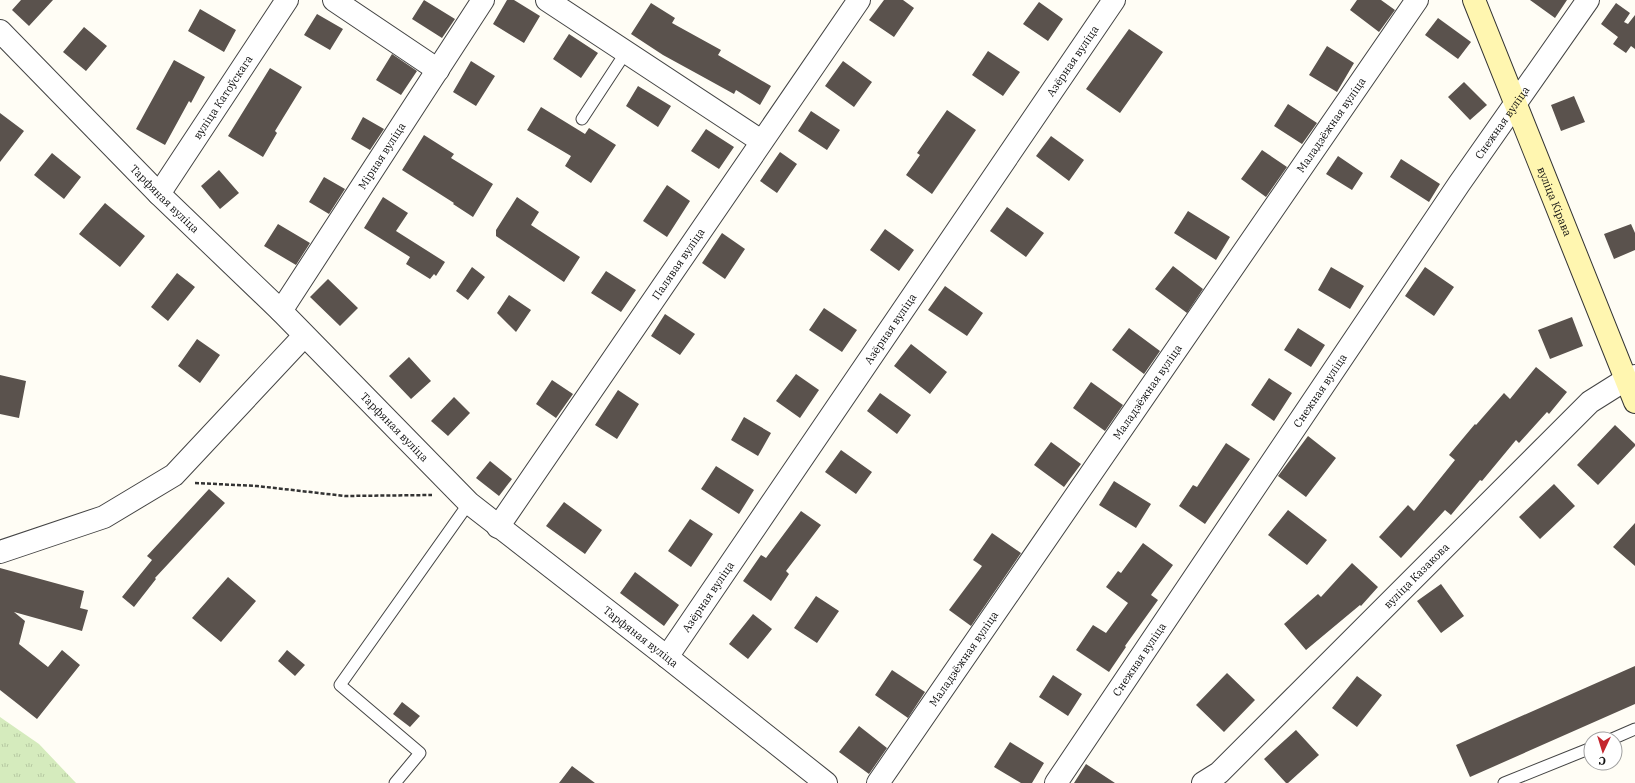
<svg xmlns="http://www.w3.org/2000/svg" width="1635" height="783" viewBox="0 0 1635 783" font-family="'IBM Plex Serif',serif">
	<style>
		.grass { fill: url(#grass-tufts) }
		.building { fill: #5a524d }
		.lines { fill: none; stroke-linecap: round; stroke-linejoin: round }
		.lane-casing { stroke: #444; stroke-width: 13 }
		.street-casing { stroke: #444; stroke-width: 24 }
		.secondary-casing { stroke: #333; stroke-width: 24 }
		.path { stroke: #333; stroke-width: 2.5; stroke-dasharray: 4 2; stroke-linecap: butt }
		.lane { stroke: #fff; stroke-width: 11 }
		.street { stroke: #fff; stroke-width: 22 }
		.secondary { stroke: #fff6b0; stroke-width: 22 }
		.labels { text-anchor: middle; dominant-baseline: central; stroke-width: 4; stroke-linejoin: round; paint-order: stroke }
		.street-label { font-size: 11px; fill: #111; stroke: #fff }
	</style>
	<defs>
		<pattern id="grass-tufts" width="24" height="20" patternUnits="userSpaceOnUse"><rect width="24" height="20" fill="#d5ebbd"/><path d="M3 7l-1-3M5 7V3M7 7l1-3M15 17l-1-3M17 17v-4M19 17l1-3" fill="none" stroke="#b6c8a1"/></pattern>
	</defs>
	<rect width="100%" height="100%" fill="#fffdf5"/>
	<path class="grass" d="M0,717L39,744L76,783H0Z"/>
	<path class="building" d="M21,0H53L29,26L12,10Z
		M424,0L455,19L442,38L412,19Z
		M507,0H514L540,16L524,43L493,24Z
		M884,0H903L914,8L894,37L869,20Z
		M1357,0H1381L1395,10L1379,32L1350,10Z
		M1530,0H1567L1555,18Z
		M1039,2L1063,19L1048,41L1023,24Z
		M651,3L675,18L672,23L721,50L718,55L771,86L760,105L736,90L734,94L705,78L663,55L631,34Z
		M1616,3L1630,13L1624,22L1628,24L1635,15V49L1631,46L1626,53L1613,44L1618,37L1601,24Z
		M200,9L236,30L224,52L188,31Z
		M317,14L343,29L330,50L304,35Z
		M1438,18L1471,42L1458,59L1425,35Z
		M84,27L107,46L86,71L63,52Z
		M1129,29L1163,52L1120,113L1086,89Z
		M569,34L598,53L581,78L553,59Z
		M1327,46L1354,63L1337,92L1309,75Z
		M988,51L1020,72L1003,96L972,75Z
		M392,54L417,71L401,95L376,80Z
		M174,60L205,77L191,103L189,101L165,145L136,129Z
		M471,61L495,76L476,106L453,92Z
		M843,61L872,82L854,107L825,86Z
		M270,68L302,87L275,131L277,133L263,157L228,136Z
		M1464,82L1487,105L1470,120L1448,97Z
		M638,86L671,106L658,127L626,106Z
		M1574,96L1585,122L1561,131L1551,105Z
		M1288,104L1317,123L1302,144L1274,126Z
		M541,107L585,134L589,128L616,145L591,183L565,166L571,156L527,130Z
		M947,110L976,130L932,194L906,175L920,155L917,153Z
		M811,111L840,130L827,150L798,131Z
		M0,113L24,131L0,162Z
		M363,117L384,129L370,150L351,139Z
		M706,129L734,147L719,169L691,151Z
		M424,135L454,154L451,158L493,184L473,217L453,204L454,203L402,170Z
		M1051,136L1084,160L1069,181L1036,156Z
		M1262,150L1287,167L1266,197L1241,179Z
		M780,152L797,164L777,193L760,181Z
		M52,153L81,177L64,199L34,175Z
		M1338,156L1363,173L1352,190L1326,174Z
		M1401,159L1440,184L1429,202L1390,177Z
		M219,170L239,193L220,209L201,186Z
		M324,177L345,189L329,214L309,202Z
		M667,185L690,201L667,237L643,221Z
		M383,197L408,213L396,231L445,262L436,276L434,274L430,279L406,264L410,257L364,228Z
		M517,197L539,212L531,225L580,257L564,282L496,236V230Z
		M105,203L145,236L120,267L79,234Z
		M1007,207L1044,233L1026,257L990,231Z
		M1188,211L1230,237L1216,260L1174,233Z
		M278,224L310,243L296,265L264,246Z
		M1631,224L1635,233V250L1614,259L1604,234Z
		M885,229L914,250L899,271L870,250Z
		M722,233L745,249L725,279L702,263Z
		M1173,266L1203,289L1187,313L1155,289Z
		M472,267L485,277L468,300L456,291Z
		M1331,267L1364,286L1350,309L1318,290Z
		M1425,267L1454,287L1434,316L1405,296Z
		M606,271L636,290L621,312L591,293Z
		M177,273L195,287L168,321L151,307Z
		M328,279L358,308L340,326L310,297Z
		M945,286L983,313L967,336L928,310Z
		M509,295L531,310L516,332L497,313Z
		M824,308L857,330L842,352L809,330Z
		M665,314L695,334L680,355L651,336Z
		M1572,317L1583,346L1550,359L1538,330Z
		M1129,328L1160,351L1144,374L1112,350Z
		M1298,328L1325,345L1311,367L1284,350Z
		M197,339L220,355L200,383L178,366Z
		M911,344L947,372L930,394L894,366Z
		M409,357L431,381L411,399L389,376Z
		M1536,367L1567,392L1549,414L1547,412L1519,443L1516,440L1482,481L1480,480L1451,515L1445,510L1401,558L1379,537L1408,505L1414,511L1455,460L1449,455L1475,424L1476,425L1504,393L1510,399Z
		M796,374L819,390L800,418L776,401Z
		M0,375L26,381L19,418L0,414Z
		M1269,378L1292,393L1274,421L1251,405Z
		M552,380L573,394L556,418L536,404Z
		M1091,382L1123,405L1105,431L1073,408Z
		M618,390L639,404L617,439L595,425Z
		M880,393L911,415L897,434L867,411Z
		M454,397L470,413L448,436L431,421Z
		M744,417L771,433L758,456L731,440Z
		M1615,425L1635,444V446L1598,485L1577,465Z
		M1308,436L1336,458L1306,497L1278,476Z
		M1051,442L1081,464L1064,487L1034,465Z
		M1226,443L1250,459L1205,524L1179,506L1193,485L1197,487Z
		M841,450L872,472L856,494L825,472Z
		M490,461L512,479L499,496L476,478Z
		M716,466L754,490L739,514L701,489Z
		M1114,481L1151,504L1136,528L1099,505Z
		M1554,484L1575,506L1540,539L1519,517Z
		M209,489L225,503L155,578L156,579L134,607L122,597L152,560L147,556Z
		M564,502L602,530L585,554L546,526Z
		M1288,510L1327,540L1307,565L1268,535Z
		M801,511L821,525L786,571L789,574L771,601L743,581L761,555L766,558Z
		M690,519L713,534L691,567L668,551Z
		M1635,523V566L1613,547Z
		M992,533L1021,553L971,626L949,610L982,566L973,560Z
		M1143,543L1173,565L1151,595L1158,600L1125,646L1126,647L1109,672L1076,650L1093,625L1106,633L1128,603L1106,587L1118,571L1121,573Z
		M1352,563L1378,587L1361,606L1360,605L1306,650L1284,624L1318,594L1321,597Z
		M0,568L84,591L80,608L88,610L82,631L14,612L25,621L19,644L48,667L62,650L80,665L37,719L0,690Z
		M635,572L679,605L664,626L620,593Z
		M228,577L256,601L221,642L192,618Z
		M1441,584L1464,616L1441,633L1417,601Z
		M816,596L839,611L817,643L794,628Z
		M753,614L772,629L748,659L729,644Z
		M287,650L305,665L295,676L278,661Z
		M1635,666V704L1470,777L1456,745Z
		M892,670L925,692L908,718L875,695Z
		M1227,673L1255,700L1224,732L1196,705Z
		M1053,675L1082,694L1068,716L1039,697Z
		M1357,676L1382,695L1357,727L1332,708Z
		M402,702L420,716L410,727L393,714Z
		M859,726L887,748L869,774L839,752Z
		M1296,730L1319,755L1288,783H1286L1264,759Z
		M1010,742L1044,763L1032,783H1021L994,767Z
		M1086,764L1115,783H1074Z
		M572,766L595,783H559Z"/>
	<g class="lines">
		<g class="lane-casing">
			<path id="lane" d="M582,119L626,52
				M1612,739L1635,729
				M395,783L420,753L340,685L469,503
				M1504,783L1591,748"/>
		</g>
		<g class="street-casing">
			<g id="street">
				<path d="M334,0L438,70"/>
				<path d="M547,0L761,141"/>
				<path id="s1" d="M0,31L159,194L281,311L469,503L667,657L826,783"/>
				<path id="s2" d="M159,194L287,0"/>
				<path id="s3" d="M281,311L483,0"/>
				<path id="s4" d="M498,527L859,0"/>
				<path d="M0,552L104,517L174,475L304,336"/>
				<path id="s5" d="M667,657L1114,0"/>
				<path id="s6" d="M878,783L1417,0"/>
				<path id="s7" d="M1056,783L1459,184L1588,0"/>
				<path id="s8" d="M1203,783L1219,773L1590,402L1625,380L1635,376"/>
			</g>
		</g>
		<g class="secondary-casing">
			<g id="secondary">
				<path id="s9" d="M1474,0L1635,402"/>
			</g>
		</g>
		<path class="path" d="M195,483L257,486L345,496L432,495"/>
		<use href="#lane" class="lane"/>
		<use href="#street" class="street"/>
		<use href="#secondary" class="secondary"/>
	</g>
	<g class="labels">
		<g class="street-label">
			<text stroke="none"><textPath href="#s5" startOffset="721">Азёрная вуліца</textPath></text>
			<text stroke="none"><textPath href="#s2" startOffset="116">вуліца Катоўскага</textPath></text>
			<text stroke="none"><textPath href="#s7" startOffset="797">Снежная вуліца</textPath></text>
			<text stroke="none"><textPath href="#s6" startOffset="799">Маладзёжная вуліца</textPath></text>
			<text stroke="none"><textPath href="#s3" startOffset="185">Мірная вуліца</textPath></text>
			<text stroke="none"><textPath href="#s1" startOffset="235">Тарфяная вуліца</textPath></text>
			<text stroke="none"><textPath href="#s9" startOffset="217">вуліца Кірава</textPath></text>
			<text stroke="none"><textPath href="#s4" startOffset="319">Палявая вуліца</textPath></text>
			<text stroke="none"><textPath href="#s5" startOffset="397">Азёрная вуліца</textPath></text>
			<text stroke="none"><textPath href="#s7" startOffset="473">Снежная вуліца</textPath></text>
			<text stroke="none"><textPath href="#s6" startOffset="475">Маладзёжная вуліца</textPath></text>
			<text stroke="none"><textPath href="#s1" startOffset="559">Тарфяная вуліца</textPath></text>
			<text stroke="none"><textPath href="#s8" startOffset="298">вуліца Казакова</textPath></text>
			<text stroke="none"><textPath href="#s5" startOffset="73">Азёрная вуліца</textPath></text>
			<text stroke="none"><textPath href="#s1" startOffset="883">Тарфяная вуліца</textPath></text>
			<text stroke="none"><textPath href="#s6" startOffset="151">Маладзёжная вуліца</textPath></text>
			<text stroke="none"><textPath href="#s7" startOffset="149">Снежная вуліца</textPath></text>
		</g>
	</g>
	<g transform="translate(1603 751) rotate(184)"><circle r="19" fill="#ffffff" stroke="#a0a0a0"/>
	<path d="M0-3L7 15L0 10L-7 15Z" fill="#c4262e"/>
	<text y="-6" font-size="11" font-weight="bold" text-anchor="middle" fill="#111111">С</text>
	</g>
</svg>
